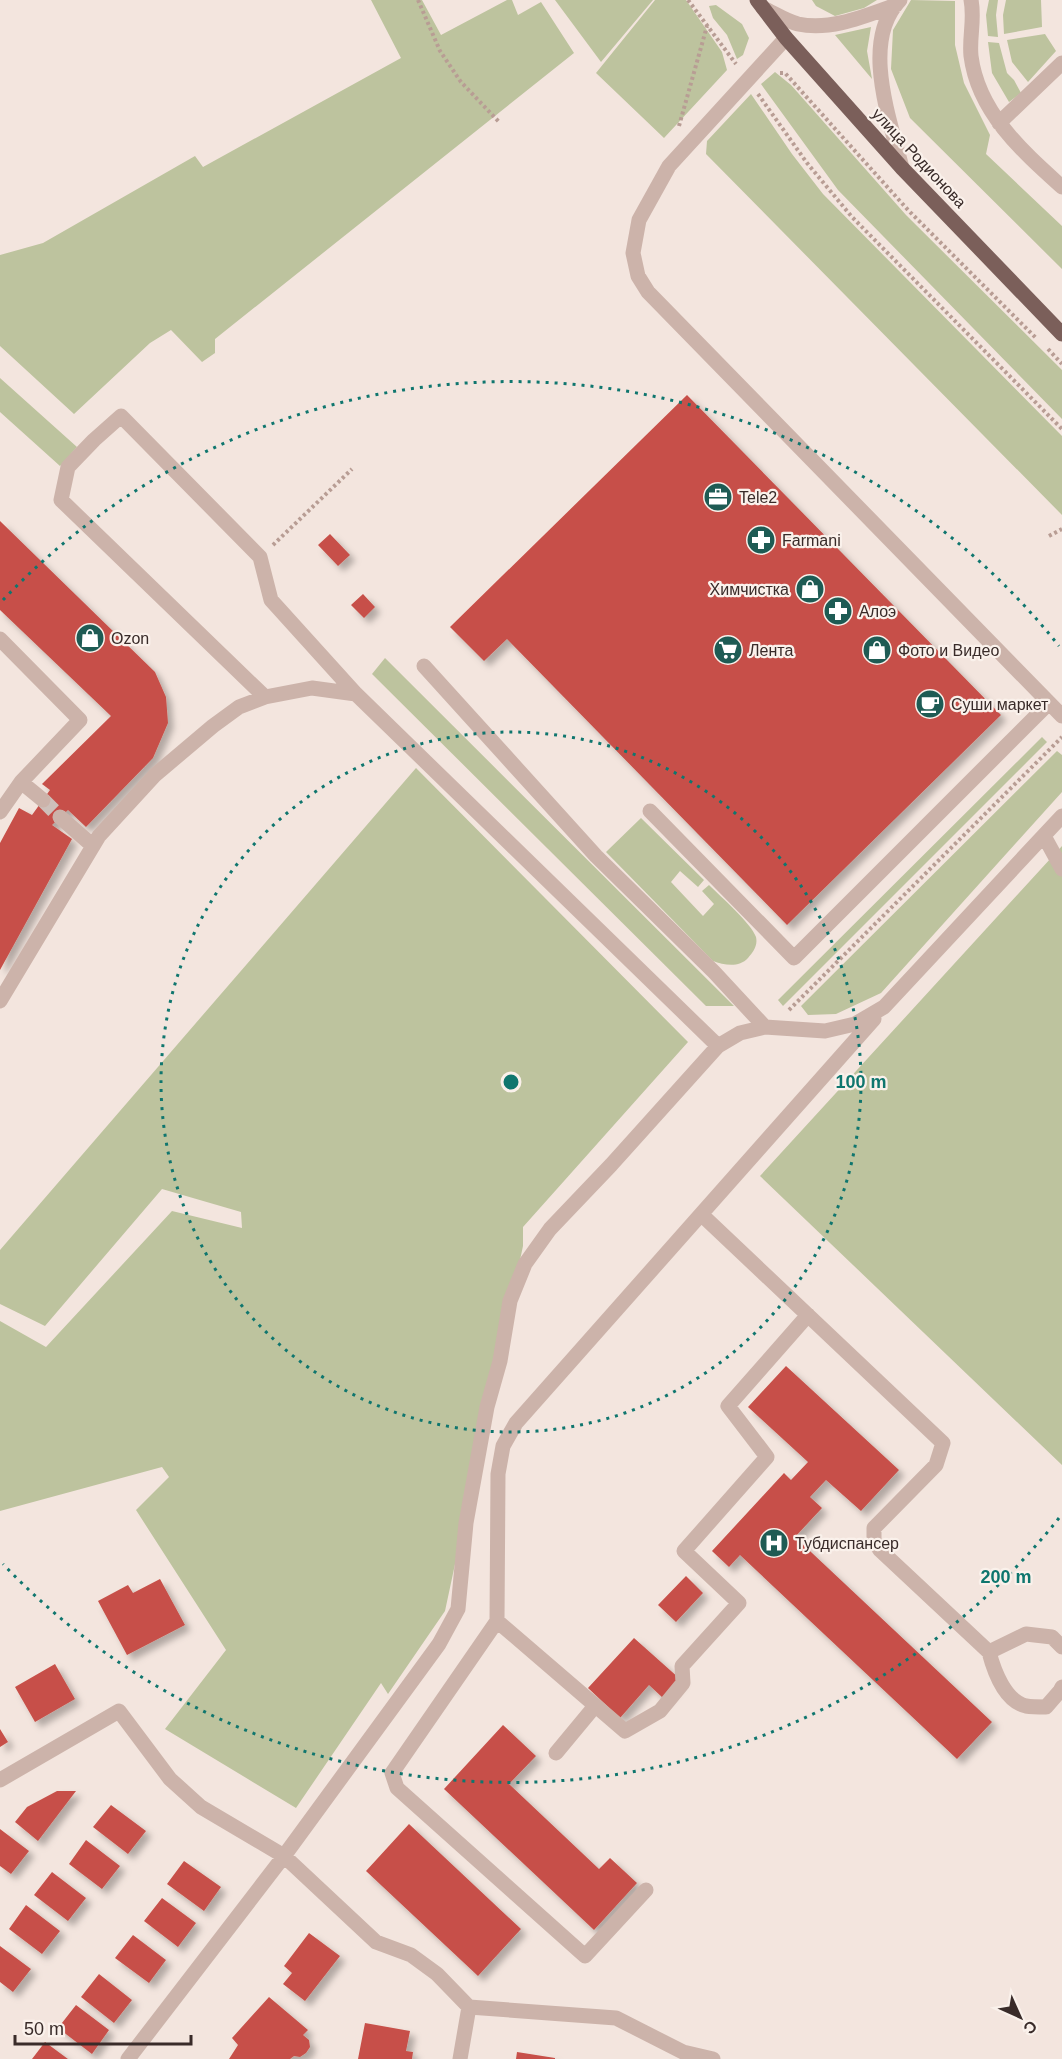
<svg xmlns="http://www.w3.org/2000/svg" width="1062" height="2059" viewBox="0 0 1062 2059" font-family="Helvetica,sans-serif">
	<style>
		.green { fill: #bdc39e }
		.building { fill: #c75048; filter: url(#shadow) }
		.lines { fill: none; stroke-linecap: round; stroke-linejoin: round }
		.minor-tunnel { stroke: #cec0ba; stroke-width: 15; stroke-dasharray: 15 8; stroke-linecap: butt }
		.path { stroke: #b89d94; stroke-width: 4; stroke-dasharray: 3 3; stroke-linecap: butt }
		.minor { stroke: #ccb3aa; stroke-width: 15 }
		.major { stroke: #7b5f5a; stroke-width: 15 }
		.ring { fill: none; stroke: #0f766e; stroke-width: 3; stroke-dasharray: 3 6 }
		.labels { text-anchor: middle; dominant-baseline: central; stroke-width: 4.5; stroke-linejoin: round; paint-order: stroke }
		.street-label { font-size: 16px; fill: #392b29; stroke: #faf1eb }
		.poi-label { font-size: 16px; fill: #392b29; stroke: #faf1eb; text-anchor: start }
		.centre { fill: #0f766e; stroke: #faf1eb; stroke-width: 3 }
		.ring-label { font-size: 18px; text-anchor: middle; font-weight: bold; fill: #0f766e; stroke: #faf1eb; stroke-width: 4.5; stroke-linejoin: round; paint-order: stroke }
	</style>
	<defs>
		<filter id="shadow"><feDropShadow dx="5.5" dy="5.5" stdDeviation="3" flood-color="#0004"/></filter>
	</defs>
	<rect width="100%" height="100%" fill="#f3e5de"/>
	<path class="green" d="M371,0H422L441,35L507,0H512L518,15L541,2L574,53L215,339V353L202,362L171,330L150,343L74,414L0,346V255L43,243L195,156L203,167L401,58Z
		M555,0H653L601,62Z
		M655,0H686L722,52L727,70L664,138L596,73Z
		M812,0H877L864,8L835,16L816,6Z
		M911,0L955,1V45L964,83L990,135L986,154L1062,226V269L910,118L891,69L893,30Z
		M989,0H998L996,15L998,37L988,36L986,15Z
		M1006,0H1041L1042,27L1004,34L1003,15Z
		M716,5L742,24L749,38L743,55L737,59L727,35L713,18L709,6Z
		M871,27L867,51L872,79L835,35Z
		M1045,34L1056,51L1028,82L1012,62L1007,40Z
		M988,42L999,43L1007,73L1014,80L1021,93L1009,102L992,73Z
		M775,72L791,85L906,215L1062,370V419L838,190L761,84Z
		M751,94L792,154L823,194L1062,436V515L706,154L707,141Z
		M0,378L77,447L60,466L0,412Z
		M385,658L734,1006H706L372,674Z
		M1042,737L1047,742L783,1006L778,1000Z
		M1057,751L1062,755V792L881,993L836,1014L808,1015L801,1006Z
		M416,768L688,1042L523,1227V1246L445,1611L388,1694L381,1683L296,1808L165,1729L226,1650L136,1510L169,1477L162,1467L0,1511V1321L46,1347L172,1211L242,1228L241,1212L162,1189L45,1326L0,1304V1250Z
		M641,818L704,880L698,887L680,871L671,882L703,916L714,904L702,891L709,885C720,896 752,924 756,937C758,946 753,952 748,958C739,968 724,965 713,961L606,852Z
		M1062,846V1465L760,1176Z"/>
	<path class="building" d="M687,395L1001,715L787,925L507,639L484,661L450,627Z
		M0,521L155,672L166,697L168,723L153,758L86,827L68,810L52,825L72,839L0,970V843L19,808L32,815L50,790L42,784L111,716L0,610Z
		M330,534L350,555L338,566L318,545Z
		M363,594L375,607L364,618L351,605Z
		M786,1366L899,1470L861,1511L826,1480L810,1497L822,1508L795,1537L992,1722L957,1759L740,1555L729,1567L712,1551L784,1473L791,1480L808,1462L748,1407Z
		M686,1576L703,1593L676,1622L658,1605Z
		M160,1579L185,1625L127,1655L98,1601L128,1585L133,1593Z
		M634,1638L680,1679L663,1698L649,1685L620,1718L588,1688Z
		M55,1664L75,1699L35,1722L15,1687Z
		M503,1725L536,1756L509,1784L599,1869L610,1858L637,1883L594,1930L444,1789Z
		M0,1729L8,1742L0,1747Z
		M57,1791H76L38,1841L15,1822L27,1807Z
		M111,1805L146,1831L128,1854L93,1827Z
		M409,1824L521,1929L478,1976L366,1871Z
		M0,1829L29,1851L11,1874L0,1866Z
		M86,1840L120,1866L102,1889L69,1864Z
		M184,1861L221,1887L204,1911L167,1884Z
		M52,1872L86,1898L68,1921L34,1895Z
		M162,1898L196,1923L178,1947L144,1921Z
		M26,1905L60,1931L42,1954L9,1929Z
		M309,1933L340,1956L305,2001L283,1984L292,1973L284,1966Z
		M133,1935L166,1960L149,1983L115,1958Z
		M0,1946L31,1969L13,1992L0,1982Z
		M99,1974L132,2000L114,2023L81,1997Z
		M269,1997L308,2030L303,2035L309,2040L310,2047L306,2053L300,2057L294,2056L290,2059H229L238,2045L232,2038Z
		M76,2005L109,2030L92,2054L58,2028Z
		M365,2023L410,2031L406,2051L413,2052L412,2059H358Z
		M45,2042L68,2059H32Z
		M517,2052L555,2058V2059H516Z"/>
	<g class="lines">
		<path class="minor-tunnel" d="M43,800L60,817"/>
		<path class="path" d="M418,0L440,51L461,82L500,123
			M688,0L736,64
			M780,73H785L908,210L1036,338
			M758,94L807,163L852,217L1062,429
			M679,126L707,26
			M1048,349L1062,364
			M1049,536L1062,529
			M273,545L352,469
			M789,1010L1062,737"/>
		<path class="minor" d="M900,0C860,41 890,119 902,168
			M971,0C975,19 969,37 971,56C978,112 1022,151 1062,187
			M763,8C774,13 786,21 798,24C831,31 865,16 896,5
			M786,38L669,166L639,220L633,253L638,276L648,292L1062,716
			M999,123L1062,63
			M0,639L80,720L21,782L0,812
			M424,666L596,856L714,972L765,1027
			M265,697L61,500L68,467L94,440L121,416L260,557L271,600L356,694L718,1046
			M21,782L43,800
			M650,811L794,958L1049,703
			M60,817L93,846
			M1044,836L1062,869
			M0,1001L99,836L155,775L213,726L239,707L265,697L312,688L356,694
			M702,1215L943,1443L936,1465L874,1528V1541L880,1550L989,1652C994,1671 1005,1701 1026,1706C1032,1707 1039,1707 1046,1707L1060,1691L1062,1687
			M808,1315L728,1406L767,1457L684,1551L739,1603L682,1666L683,1683L660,1711L625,1731L497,1621L498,1474L503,1446L516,1423L874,1019
			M497,1621L392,1773L397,1788L585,1956L646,1890
			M989,1652L1026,1634L1052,1637L1062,1647
			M556,1753L595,1706
			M0,1780L119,1711L170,1779L201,1807L284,1856L376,1942L411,1955L437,1974L469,2007L616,2018L683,2052L713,2059
			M128,2059L284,1856L439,1644L458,1609L466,1523L487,1407L500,1361L510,1301L525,1264L550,1229L611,1165L718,1046L740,1033L765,1027L825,1031L855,1024L884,1007L1062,816
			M460,2059L469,2007"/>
		<path class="major" d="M757,0L786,38L902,168L1062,334"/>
	</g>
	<g class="ring">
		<circle cx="511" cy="1082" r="350"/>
		<path d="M1059 1518A700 700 0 0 1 3 1564M3 600A700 700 0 0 1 1059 646"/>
	</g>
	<defs>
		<g id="office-disc" transform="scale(1.5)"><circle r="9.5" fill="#1e5b54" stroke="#faf1eb"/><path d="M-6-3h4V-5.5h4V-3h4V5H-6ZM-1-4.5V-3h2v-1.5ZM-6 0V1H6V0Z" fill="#fff"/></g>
		<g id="pharmacy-disc" transform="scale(1.5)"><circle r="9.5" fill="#1e5b54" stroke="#faf1eb"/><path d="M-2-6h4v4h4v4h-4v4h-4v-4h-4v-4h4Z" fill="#fff"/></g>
		<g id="shop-disc" transform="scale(1.5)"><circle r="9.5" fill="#1e5b54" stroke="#faf1eb"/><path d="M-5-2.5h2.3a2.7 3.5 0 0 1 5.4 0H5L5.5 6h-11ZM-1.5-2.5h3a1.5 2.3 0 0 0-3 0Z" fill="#fff"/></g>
		<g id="supermarket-disc" transform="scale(1.5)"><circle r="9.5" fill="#1e5b54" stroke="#faf1eb"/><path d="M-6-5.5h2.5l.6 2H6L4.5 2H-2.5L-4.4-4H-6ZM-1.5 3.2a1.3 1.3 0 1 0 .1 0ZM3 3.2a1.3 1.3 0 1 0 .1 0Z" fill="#fff"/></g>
		<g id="cafe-disc" transform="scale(1.5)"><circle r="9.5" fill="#1e5b54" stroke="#faf1eb"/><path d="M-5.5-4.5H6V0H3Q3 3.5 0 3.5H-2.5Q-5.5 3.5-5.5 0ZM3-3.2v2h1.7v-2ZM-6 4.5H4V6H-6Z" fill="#fff"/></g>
		<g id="hospital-disc" transform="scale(1.5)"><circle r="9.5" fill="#1e5b54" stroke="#faf1eb"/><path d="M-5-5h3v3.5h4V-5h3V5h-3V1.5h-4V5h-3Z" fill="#fff"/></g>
	</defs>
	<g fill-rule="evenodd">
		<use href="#office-disc" x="718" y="497"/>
		<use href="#pharmacy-disc" x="761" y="540"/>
		<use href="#shop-disc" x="810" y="589"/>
		<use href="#pharmacy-disc" x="838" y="611"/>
		<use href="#shop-disc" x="90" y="638"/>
		<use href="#supermarket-disc" x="728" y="650"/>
		<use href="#shop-disc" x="877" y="650"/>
		<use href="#cafe-disc" x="930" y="704"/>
		<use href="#hospital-disc" x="774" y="1543"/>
	</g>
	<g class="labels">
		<g class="street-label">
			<text transform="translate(919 158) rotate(47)">улица Родионова</text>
		</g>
		<g class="poi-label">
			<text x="739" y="497">Tele2</text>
			<text x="782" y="540">Farmani</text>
			<text x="789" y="589" text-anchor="end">Химчистка</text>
			<text x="859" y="611">Алоэ</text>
			<text x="111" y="638">Ozon</text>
			<text x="749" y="650">Лента</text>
			<text x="898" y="650">Фото и Видео</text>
			<text x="951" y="704">Суши маркет</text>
			<text x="795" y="1543">Тубдиспансер</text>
		</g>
	</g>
	<circle cx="511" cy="1082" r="9" class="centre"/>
	<g class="ring-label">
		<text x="861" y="1088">100 m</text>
		<text x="1006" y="1583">200 m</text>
	</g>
	<g transform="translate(1020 2017) rotate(135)" stroke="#faf1eb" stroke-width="4.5" paint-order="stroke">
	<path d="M0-4.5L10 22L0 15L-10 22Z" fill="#392b29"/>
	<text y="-9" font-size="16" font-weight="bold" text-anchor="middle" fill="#392b29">С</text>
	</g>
	<path d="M15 2035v9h176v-9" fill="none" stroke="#392b29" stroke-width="3"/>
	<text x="24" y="2035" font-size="18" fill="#392b29" stroke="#faf1eb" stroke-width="4.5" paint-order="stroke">50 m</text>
</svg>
